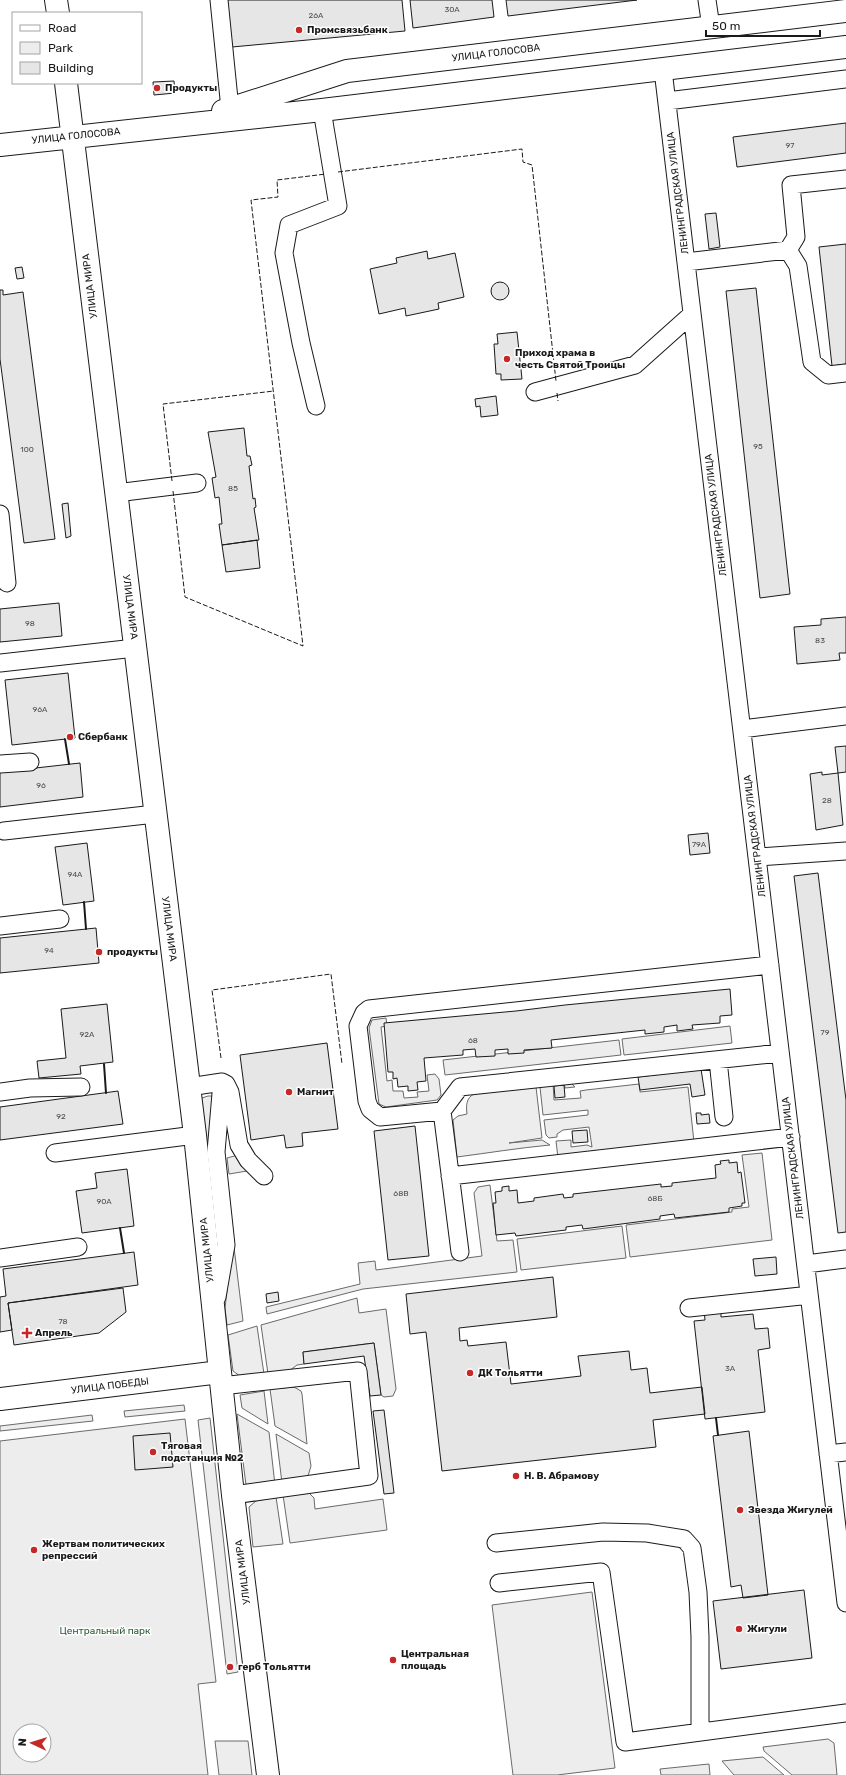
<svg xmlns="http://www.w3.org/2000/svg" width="846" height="1775" viewBox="0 0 846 1775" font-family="Rubik,sans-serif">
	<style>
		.green { fill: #ededed; stroke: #6a6a6a; fill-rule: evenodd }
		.building { fill: #e6e6e6; stroke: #1a1a1a }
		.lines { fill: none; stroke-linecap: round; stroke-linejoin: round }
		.minor-casing { stroke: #1a1a1a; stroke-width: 19 }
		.major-casing { stroke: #1a1a1a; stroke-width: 24 }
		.minor { stroke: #fff; stroke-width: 17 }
		.major { stroke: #fff; stroke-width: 22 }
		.fence { stroke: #1a1a1a; stroke-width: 1; stroke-dasharray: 5 2; stroke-linecap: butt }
		.wall { stroke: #1a1a1a; stroke-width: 2 }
		.poi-dot { fill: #c62828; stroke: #fff; stroke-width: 1.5 }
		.labels { text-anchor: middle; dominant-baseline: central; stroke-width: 3; stroke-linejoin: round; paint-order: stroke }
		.number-label { font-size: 8px; fill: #4d4d4d }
		.poi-label { font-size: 10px; font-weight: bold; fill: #1a1a1a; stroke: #fff; text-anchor: start }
		.street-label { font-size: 10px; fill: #1a1a1a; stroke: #fff }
		.park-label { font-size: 10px; fill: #2b5a34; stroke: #fff }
	</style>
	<rect width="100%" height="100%" fill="#fff"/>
	<path class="green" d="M386,1018L387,1026L381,1027L387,1081L392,1080L393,1091H403L404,1098L418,1097L417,1092L429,1091L427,1075L435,1074L439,1079L441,1095L437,1100L386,1107L379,1104L369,1028L372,1020Z
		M730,1026L732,1043L624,1055L622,1039Z
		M619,1040L621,1055L445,1075L443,1060Z
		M553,1079L569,1081L575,1087L565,1088L564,1083H553L554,1100L581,1098L580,1091L586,1090L639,1084L640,1092L688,1087L694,1142L558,1158L556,1141L571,1140V1147L587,1145L592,1147L589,1127L563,1130L557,1134V1137L549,1138L546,1135L544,1120L588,1115V1110L543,1115L540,1087Z
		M536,1087L542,1138L509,1143L542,1140L550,1145C518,1148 488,1153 457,1157L453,1120L458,1116L467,1114C466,1106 466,1098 474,1094Z
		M208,1096H216L221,1237L199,1099Z
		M762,1153L772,1240L630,1257L626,1225L732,1212V1209L749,1207L742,1155Z
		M238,1155L247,1171L229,1174L227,1158Z
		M490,1185L497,1241L513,1240L517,1272L363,1289L267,1314L266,1307L360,1284L358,1263L375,1261L376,1270L482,1256L474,1193L478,1187Z
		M622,1226L626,1258L521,1270L517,1239Z
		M233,1239L243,1321L227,1325L225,1308Z
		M357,1298L359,1313L386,1309L396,1389L393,1396L384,1397L381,1395L374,1343L303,1352L304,1364L297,1365L289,1371L268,1374L261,1325Z
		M257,1326L264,1374L240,1376L233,1371L228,1335Z
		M294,1387L301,1391L302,1394L307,1444L275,1426L270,1389Z
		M264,1391L268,1424L242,1408L240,1395Z
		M184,1405L185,1411L125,1417L124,1411Z
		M237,1414L269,1432L275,1485H246Z
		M92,1415L93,1421L0,1431V1426Z
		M210,1418L238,1672L227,1674L198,1420Z
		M185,1419L216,1682L198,1684L208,1775H0V1441ZM20,1731H44V1755H20Z
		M276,1434L309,1453L311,1466L308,1476L282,1483Z
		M309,1493L314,1498L315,1509L383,1499L387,1530L290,1543L283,1495Z
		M276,1497L283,1544L253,1547L249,1507L256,1501Z
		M592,1592L615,1768L557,1775H513L492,1605Z
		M828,1739L834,1743L837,1775H792L764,1751L763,1747Z
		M215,1741H248L252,1775H219Z
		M763,1757L784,1775H734L722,1761Z
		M709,1764L710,1775H661L660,1769Z"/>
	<path class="building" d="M227,0H402L405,31L232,47Z
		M410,0H492L494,17L413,28Z
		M506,0H637L508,16Z
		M174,81L175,93L154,95L153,82Z
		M846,123V153L737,167L733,137Z
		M716,213L720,247L709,249L705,214Z
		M846,244V364L832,366L819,247Z
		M427,251L428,259L455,253L464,297L438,303L439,309L406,316L405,308L379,314L370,269L397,263L396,258Z
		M22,267L24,278L17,279L15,268Z
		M491 291a9 9 0 1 1 18 0a9 9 0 1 1-18 0Z
		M756,288L790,594L760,598L726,291Z
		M0,290H3V295L23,292L55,539L24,543L0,359Z
		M517,332L522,379L501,380V374H496L494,344H498L497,334Z
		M496,396L498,415L481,417L480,406L476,407L475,399Z
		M244,428L247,456H250L252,465L249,466L253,499L255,498L256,507L254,508L259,540L222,545L219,524H222L219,497L215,498L212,478L216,477L208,432Z
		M68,503L71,536L66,538L62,504Z
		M257,540L260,568L226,572L222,545Z
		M59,603L62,636L0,642V609Z
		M846,617V653H839L840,660L797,664L794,627L821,625V619Z
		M68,673L75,738L12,745L5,680Z
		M846,746V772L838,773L835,747Z
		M80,763L83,797L0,807V772Z
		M822,772V775L838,773L843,825L816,830L810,774Z
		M708,833L710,853L690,855L688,835Z
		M87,843L94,901L63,905L55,847Z
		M818,873L846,1100V1232L838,1233L794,876Z
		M96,928L99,963L0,973V938Z
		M730,989L732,1015L720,1016V1023L692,1025L693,1029L677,1031V1025L664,1027V1032L645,1034V1030L551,1040L552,1048L524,1050V1053L508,1054V1049L495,1050V1056L476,1057L475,1049L463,1050V1055L424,1058L426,1081L417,1082L418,1090L408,1091V1086L398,1087L397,1078L393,1079V1072H388L384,1023L516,1011L565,1005Z
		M107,1004L113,1062L80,1066L81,1074L39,1078L37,1061L66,1058L61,1009Z
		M327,1043L338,1129L302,1133L303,1146L286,1148L284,1135L251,1140L240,1055Z
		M701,1069L705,1095L692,1097L690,1084L640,1090L638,1077Z
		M564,1085L565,1097L555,1098L554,1086Z
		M118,1091L123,1124L0,1140V1107Z
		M696,1113H701V1115L709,1114L710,1123L697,1124Z
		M415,1126L429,1256L388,1260L374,1131Z
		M587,1130L588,1142L573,1143L572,1131Z
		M729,1160V1163L737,1162L738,1173L741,1172L745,1203H742V1206L729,1208V1212L675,1218L674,1214L660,1216V1219L583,1229L582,1225L566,1227V1230L516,1236L515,1233L496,1235L493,1203H496L495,1192L502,1191V1187L509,1186V1191L517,1190L518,1203L534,1201V1198L563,1194L564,1198L573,1197V1194L661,1184V1187L672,1186V1183L716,1178L715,1165L721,1164L720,1161Z
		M127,1169L134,1226L82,1233L76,1191L97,1188L95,1173Z
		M134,1252L138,1285L8,1303L12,1330L0,1332V1297L6,1296L3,1269Z
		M776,1257L777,1274L755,1276L753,1259Z
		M553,1277L557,1317L459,1328L460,1341L467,1340L468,1346L506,1342L511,1384L581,1376L578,1356L629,1351L631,1370L647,1368L650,1393L702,1387L705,1414L653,1420L656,1447L442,1471L426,1332L410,1334L406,1294Z
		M123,1288L126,1312L99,1333L14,1345L8,1303Z
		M278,1292L279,1301L267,1303L266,1294Z
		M721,1308V1317L753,1314L755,1329L768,1328L770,1348L758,1350L765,1412L705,1419L694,1321L705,1320L704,1310Z
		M374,1343L381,1395L370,1396L364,1356L304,1364L303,1352Z
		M384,1410L394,1493L384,1494L373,1411Z
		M749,1431L768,1595L743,1598L741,1585L731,1587L713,1436Z
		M170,1433L173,1467L135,1470L133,1436Z
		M804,1590L812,1658L721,1669L713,1601Z"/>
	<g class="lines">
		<g class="minor-casing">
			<path id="minor" d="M219,0L230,109
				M707,0L711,27
				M663,70L846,1603
				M667,101L846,79
				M788,250L798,266L812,362L828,375L846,373
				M686,262L788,250L796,237L791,185L846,179
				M535,392L635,365L692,314
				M316,406L301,343L284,253L289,225L338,206L322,110
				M116,493L197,483
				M0,514L7,583
				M0,663L135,648
				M742,729L846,716
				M0,764L30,762
				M4,831L155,814
				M757,857L846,851
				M0,926L60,919
				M770,965L369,1009L364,1013L358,1026L367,1101L370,1109L380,1117L442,1111L460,1087L780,1053
				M718,1060L724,1117
				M189,1087L222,1082L226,1084L230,1092L239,1145L248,1160L264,1176
				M0,1092L30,1088L81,1087
				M442,1111L460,1252
				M55,1153L195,1135
				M450,1176L791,1137
				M0,1258L78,1247
				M806,1264L846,1259
				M217,1297L226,1245L216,1152L222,1082
				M689,1308L801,1296
				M221,1386L358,1371L369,1476L233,1495
				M828,1454L846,1452
				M496,1543L603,1532L647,1533L684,1539L692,1548L698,1592L700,1637V1732
				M499,1583L601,1572L625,1742L846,1713"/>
		</g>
		<g class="major-casing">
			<path id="major" d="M56,0L58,13
				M66,83L195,1135L233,1495L268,1775
				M223,111L347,71L846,11
				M0,145L322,110L846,47
				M0,1399L220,1372"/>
		</g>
		<use href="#minor" class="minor"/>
		<use href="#major" class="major"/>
		<path class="fence" d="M338,172L522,149L523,162L532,165L556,381
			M557,393L558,401
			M172,481L163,404L274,391
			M173,491L185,597L303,646L251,200L278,197L277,180L326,174
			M221,1058L212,990L331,974L342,1064"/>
		<path class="wall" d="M65,739L69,764
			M84,902L86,929
			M104,1064L106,1093
			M120,1228L124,1253
			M716,1418L718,1435"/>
	</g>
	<g class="poi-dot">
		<circle cx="299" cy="30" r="4"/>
		<circle cx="157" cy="88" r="4"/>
		<circle cx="507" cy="359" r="4"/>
		<circle cx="70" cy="737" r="4"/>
		<circle cx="99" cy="952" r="4"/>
		<circle cx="289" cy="1092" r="4"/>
		<path d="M25 1327h4v4h4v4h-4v4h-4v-4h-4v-4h4z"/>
		<circle cx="470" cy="1373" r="4"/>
		<circle cx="153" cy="1452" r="4"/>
		<circle cx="516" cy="1476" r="4"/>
		<circle cx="740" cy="1510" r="4"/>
		<circle cx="34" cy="1550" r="4"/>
		<circle cx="739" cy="1629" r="4"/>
		<circle cx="393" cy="1660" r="4"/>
		<circle cx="230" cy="1667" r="4"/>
	</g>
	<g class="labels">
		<g class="number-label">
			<text x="452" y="9">30А</text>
			<text x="316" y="15">26А</text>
			<text x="790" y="145">97</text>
			<text x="758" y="446">95</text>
			<text x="27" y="449">100</text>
			<text x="233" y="488">85</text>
			<text x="30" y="623">98</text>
			<text x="820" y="640">83</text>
			<text x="40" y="709">96А</text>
			<text x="41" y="785">96</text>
			<text x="827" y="800">28</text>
			<text x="699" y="844">79А</text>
			<text x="75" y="874">94А</text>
			<text x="49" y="950">94</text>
			<text x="825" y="1032">79</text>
			<text x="87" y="1034">92А</text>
			<text x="473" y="1040">68</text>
			<text x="61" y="1116">92</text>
			<text x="401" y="1193">68В</text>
			<text x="655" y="1198">68Б</text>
			<text x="104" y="1201">90А</text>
			<text x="63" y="1321">78</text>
			<text x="730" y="1368">3А</text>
		</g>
		<g class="poi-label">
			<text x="307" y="30">Промсвязьбанк</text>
			<text x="165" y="88">Продукты</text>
			<text x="515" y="353">Приход храма в<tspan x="515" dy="12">честь Святой Троицы</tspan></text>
			<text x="78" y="737">Сбербанк</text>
			<text x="107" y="952">продукты</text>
			<text x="297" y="1092">Магнит</text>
			<text x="35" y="1333">Апрель</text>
			<text x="478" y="1373">ДК Тольятти</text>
			<text x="161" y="1446">Тяговая<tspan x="161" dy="12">подстанция №2</tspan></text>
			<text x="524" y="1476">Н. В. Абрамову</text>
			<text x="748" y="1510">Звезда Жигулей</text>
			<text x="42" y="1544">Жертвам политических<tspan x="42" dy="12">репрессий</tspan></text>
			<text x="747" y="1629">Жигули</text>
			<text x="401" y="1654">Центральная<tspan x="401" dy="12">площадь</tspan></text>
			<text x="238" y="1667">герб Тольятти</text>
		</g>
		<g class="street-label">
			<text transform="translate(496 53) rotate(-7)">УЛИЦА ГОЛОСОВА</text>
			<text transform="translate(76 136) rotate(-6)">УЛИЦА ГОЛОСОВА</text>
			<text transform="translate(678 193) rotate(-97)">ЛЕНИНГРАДСКАЯ УЛИЦА</text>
			<text transform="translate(90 286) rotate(-97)">УЛИЦА МИРА</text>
			<text transform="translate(716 515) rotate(-97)">ЛЕНИНГРАДСКАЯ УЛИЦА</text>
			<text transform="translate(130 607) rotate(83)">УЛИЦА МИРА</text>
			<text transform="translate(755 836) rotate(-97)">ЛЕНИНГРАДСКАЯ УЛИЦА</text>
			<text transform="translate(169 929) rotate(83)">УЛИЦА МИРА</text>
			<text transform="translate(793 1158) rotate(-97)">ЛЕНИНГРАДСКАЯ УЛИЦА</text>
			<text transform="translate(207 1250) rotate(-96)">УЛИЦА МИРА</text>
			<text transform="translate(110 1386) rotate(-7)">УЛИЦА ПОБЕДЫ</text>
			<text transform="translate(243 1572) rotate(-97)">УЛИЦА МИРА</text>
		</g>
		<g class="park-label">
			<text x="105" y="1631">Центральный парк</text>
		</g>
	</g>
	<rect x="12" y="12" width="130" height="72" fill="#ffffff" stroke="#a3a3a3"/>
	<rect x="20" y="25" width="20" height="6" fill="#ffffff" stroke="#a3a3a3"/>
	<text x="48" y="32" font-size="12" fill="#1a1a1a">Road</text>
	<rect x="20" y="42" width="20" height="12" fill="#ededed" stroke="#a3a3a3"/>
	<text x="48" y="52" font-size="12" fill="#1a1a1a">Park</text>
	<rect x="20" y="62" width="20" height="12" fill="#e6e6e6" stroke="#a3a3a3"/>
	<text x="48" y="72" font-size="12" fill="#1a1a1a">Building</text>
	<g transform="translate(32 1743) rotate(274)"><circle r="19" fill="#ffffff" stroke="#a3a3a3"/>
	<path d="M0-3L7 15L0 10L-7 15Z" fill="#c62828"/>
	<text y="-6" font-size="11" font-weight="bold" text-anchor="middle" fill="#1a1a1a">N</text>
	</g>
	<path d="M706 30v6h114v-6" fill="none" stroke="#1a1a1a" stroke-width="2"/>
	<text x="712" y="30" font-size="12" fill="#1a1a1a" stroke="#ffffff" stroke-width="3" paint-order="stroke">50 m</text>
</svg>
